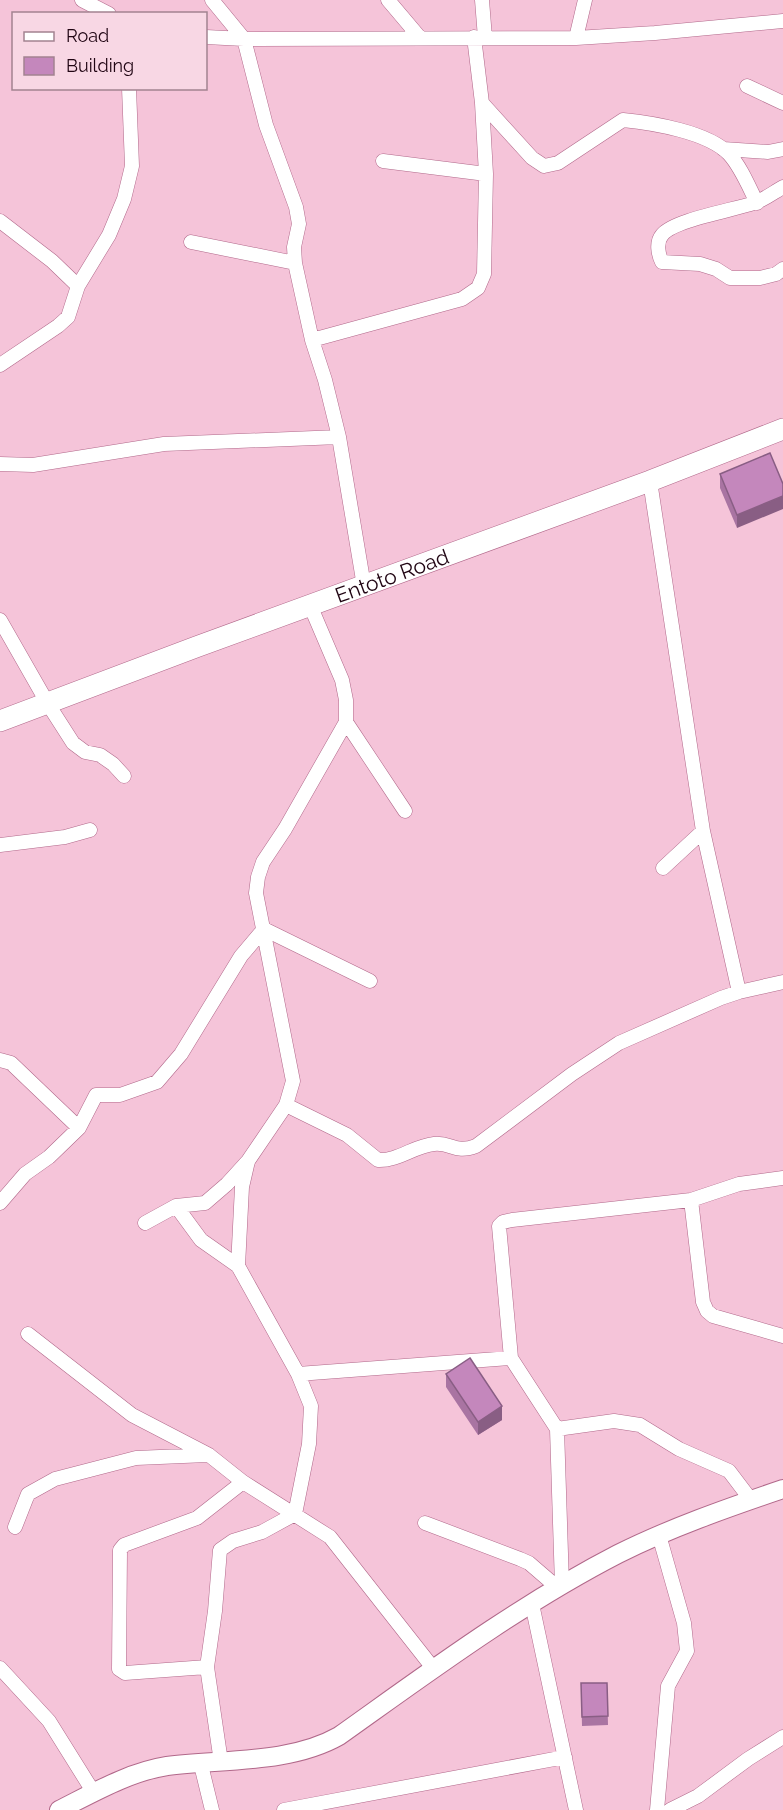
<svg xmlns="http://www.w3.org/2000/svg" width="783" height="1810" viewBox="0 0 783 1810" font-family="Raleway,sans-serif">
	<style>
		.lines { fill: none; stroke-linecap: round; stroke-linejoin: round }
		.street-casing { stroke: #b1688a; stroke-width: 15 }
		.secondary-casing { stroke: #b1688a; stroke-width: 20 }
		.primary-casing { stroke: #b1688a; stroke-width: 22 }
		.street { stroke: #fff; stroke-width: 14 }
		.secondary { stroke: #fff; stroke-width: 18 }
		.primary { stroke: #fff; stroke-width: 21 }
		.wall { fill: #a974a2 }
		.shaded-wall { fill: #895e84 }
		.building { fill: #c487bc; stroke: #895e84; stroke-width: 1.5 }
		.labels { text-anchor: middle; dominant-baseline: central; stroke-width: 4.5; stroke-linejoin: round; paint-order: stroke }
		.street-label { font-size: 21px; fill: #200513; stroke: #f8d7e4 }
	</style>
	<rect width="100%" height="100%" fill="#f5c4d9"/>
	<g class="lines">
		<g class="street-casing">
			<path id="street" d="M82,0L109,14
				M212,0L244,39L266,125L296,207L299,224L294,247L295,263L312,340L325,380L339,437L364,586
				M388,0L421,39
				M482,0L485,38
				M206,37L244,39L576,38L655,33L783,21
				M576,38L585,0
				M747,86L783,103
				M482,103L532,158L544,166L558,163L623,120C653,123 708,132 729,154C741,167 749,187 757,203
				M723,149L768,152L783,149
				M383,161L486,174
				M783,187C774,192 764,200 754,203C734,210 673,220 662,235C656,242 658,254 662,262L700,264L716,269L730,278H760L776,274L783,269
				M0,221L52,261L78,286
				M191,242L295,263
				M312,340L462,299L478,288L484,274L486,174L482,103L474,37
				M0,365L58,326L68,317L78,286L109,235L124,199L132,166L129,88
				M0,464L33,465L164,444L339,437
				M650,481L703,831L739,992
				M0,620L48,704L73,743L85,752L100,755L113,764L124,776
				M346,722L405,811
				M0,845L65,837L90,830
				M663,868L703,831
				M0,1060L11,1063L79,1128
				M286,1105L347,1135L378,1160C398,1161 414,1146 434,1144C451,1142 455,1154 476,1146L572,1074L619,1043L721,998L739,992L783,982
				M691,1200L703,1302L707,1311L713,1316L783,1336
				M0,1203L25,1174L49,1157L79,1128L96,1095H120L157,1082L181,1054L241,956L264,929L370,981
				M176,1206L201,1240L238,1266
				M145,1223L176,1206L205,1203L227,1184L247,1162
				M28,1334L132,1415L209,1455L243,1482L330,1537L433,1668
				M298,1374L511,1358
				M557,1429L614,1421L640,1425L679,1449L729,1471L751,1500
				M295,1514L309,1444L311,1406L298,1374L238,1266L242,1187L248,1161L286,1105L293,1081L256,893L258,877L263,862L285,829L346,722V700L342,680L310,605
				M425,1523L520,1559L529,1563L558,1588
				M15,1527L28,1494L55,1479L136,1458L207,1455
				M562,1585L557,1429L511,1358L499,1226L503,1222L512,1220L691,1200L739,1184L783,1178
				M532,1604L576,1810
				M207,1667L125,1673L119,1669L120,1550L124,1545L197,1518L243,1482
				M0,1668L49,1721L94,1793
				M221,1762L207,1667L215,1611L220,1550L233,1541L262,1532L295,1514
				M201,1765L212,1810
				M284,1810L565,1757
				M657,1810L668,1686L687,1651L684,1623L659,1535
				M670,1810L698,1796L748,1759L783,1737"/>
		</g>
		<g class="secondary-casing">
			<path id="secondary" d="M59,1810C93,1793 129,1772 167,1766C221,1759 290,1764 339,1736C429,1672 519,1605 618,1554C670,1528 727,1508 783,1489"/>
		</g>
		<g class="primary-casing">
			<g id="primary">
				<path id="s1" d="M0,721L196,647L650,481L783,429"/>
			</g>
		</g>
		<use href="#street" class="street"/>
		<use href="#secondary" class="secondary"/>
		<use href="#primary" class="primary"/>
	</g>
	<path class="wall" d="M770,453L737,528L720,488V474Z
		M446,1374L502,1420L478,1435L446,1387Z
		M581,1683H607L608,1725L582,1726Z"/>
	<path class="shaded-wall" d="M783,496V509L737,528V515Z
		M502,1406V1420L478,1435V1422Z"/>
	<path class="building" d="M770,453L783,484V496L737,515L720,474Z
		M470,1358L502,1406L478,1422L446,1374Z
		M581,1683H607L608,1716L582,1717Z"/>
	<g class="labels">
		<g class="street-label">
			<text stroke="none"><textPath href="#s1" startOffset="418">Entoto Road</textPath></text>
		</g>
	</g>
	<rect x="12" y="12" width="195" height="78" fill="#f8d7e4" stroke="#a28390" stroke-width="1.5"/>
	<rect x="24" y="32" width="30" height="9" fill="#ffffff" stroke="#a28390" stroke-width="1.5"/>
	<text x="66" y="42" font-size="18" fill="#200513">Road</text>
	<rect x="24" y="57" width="30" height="18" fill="#c487bc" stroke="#a28390" stroke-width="1.5"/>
	<text x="66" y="72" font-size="18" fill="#200513">Building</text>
</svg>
